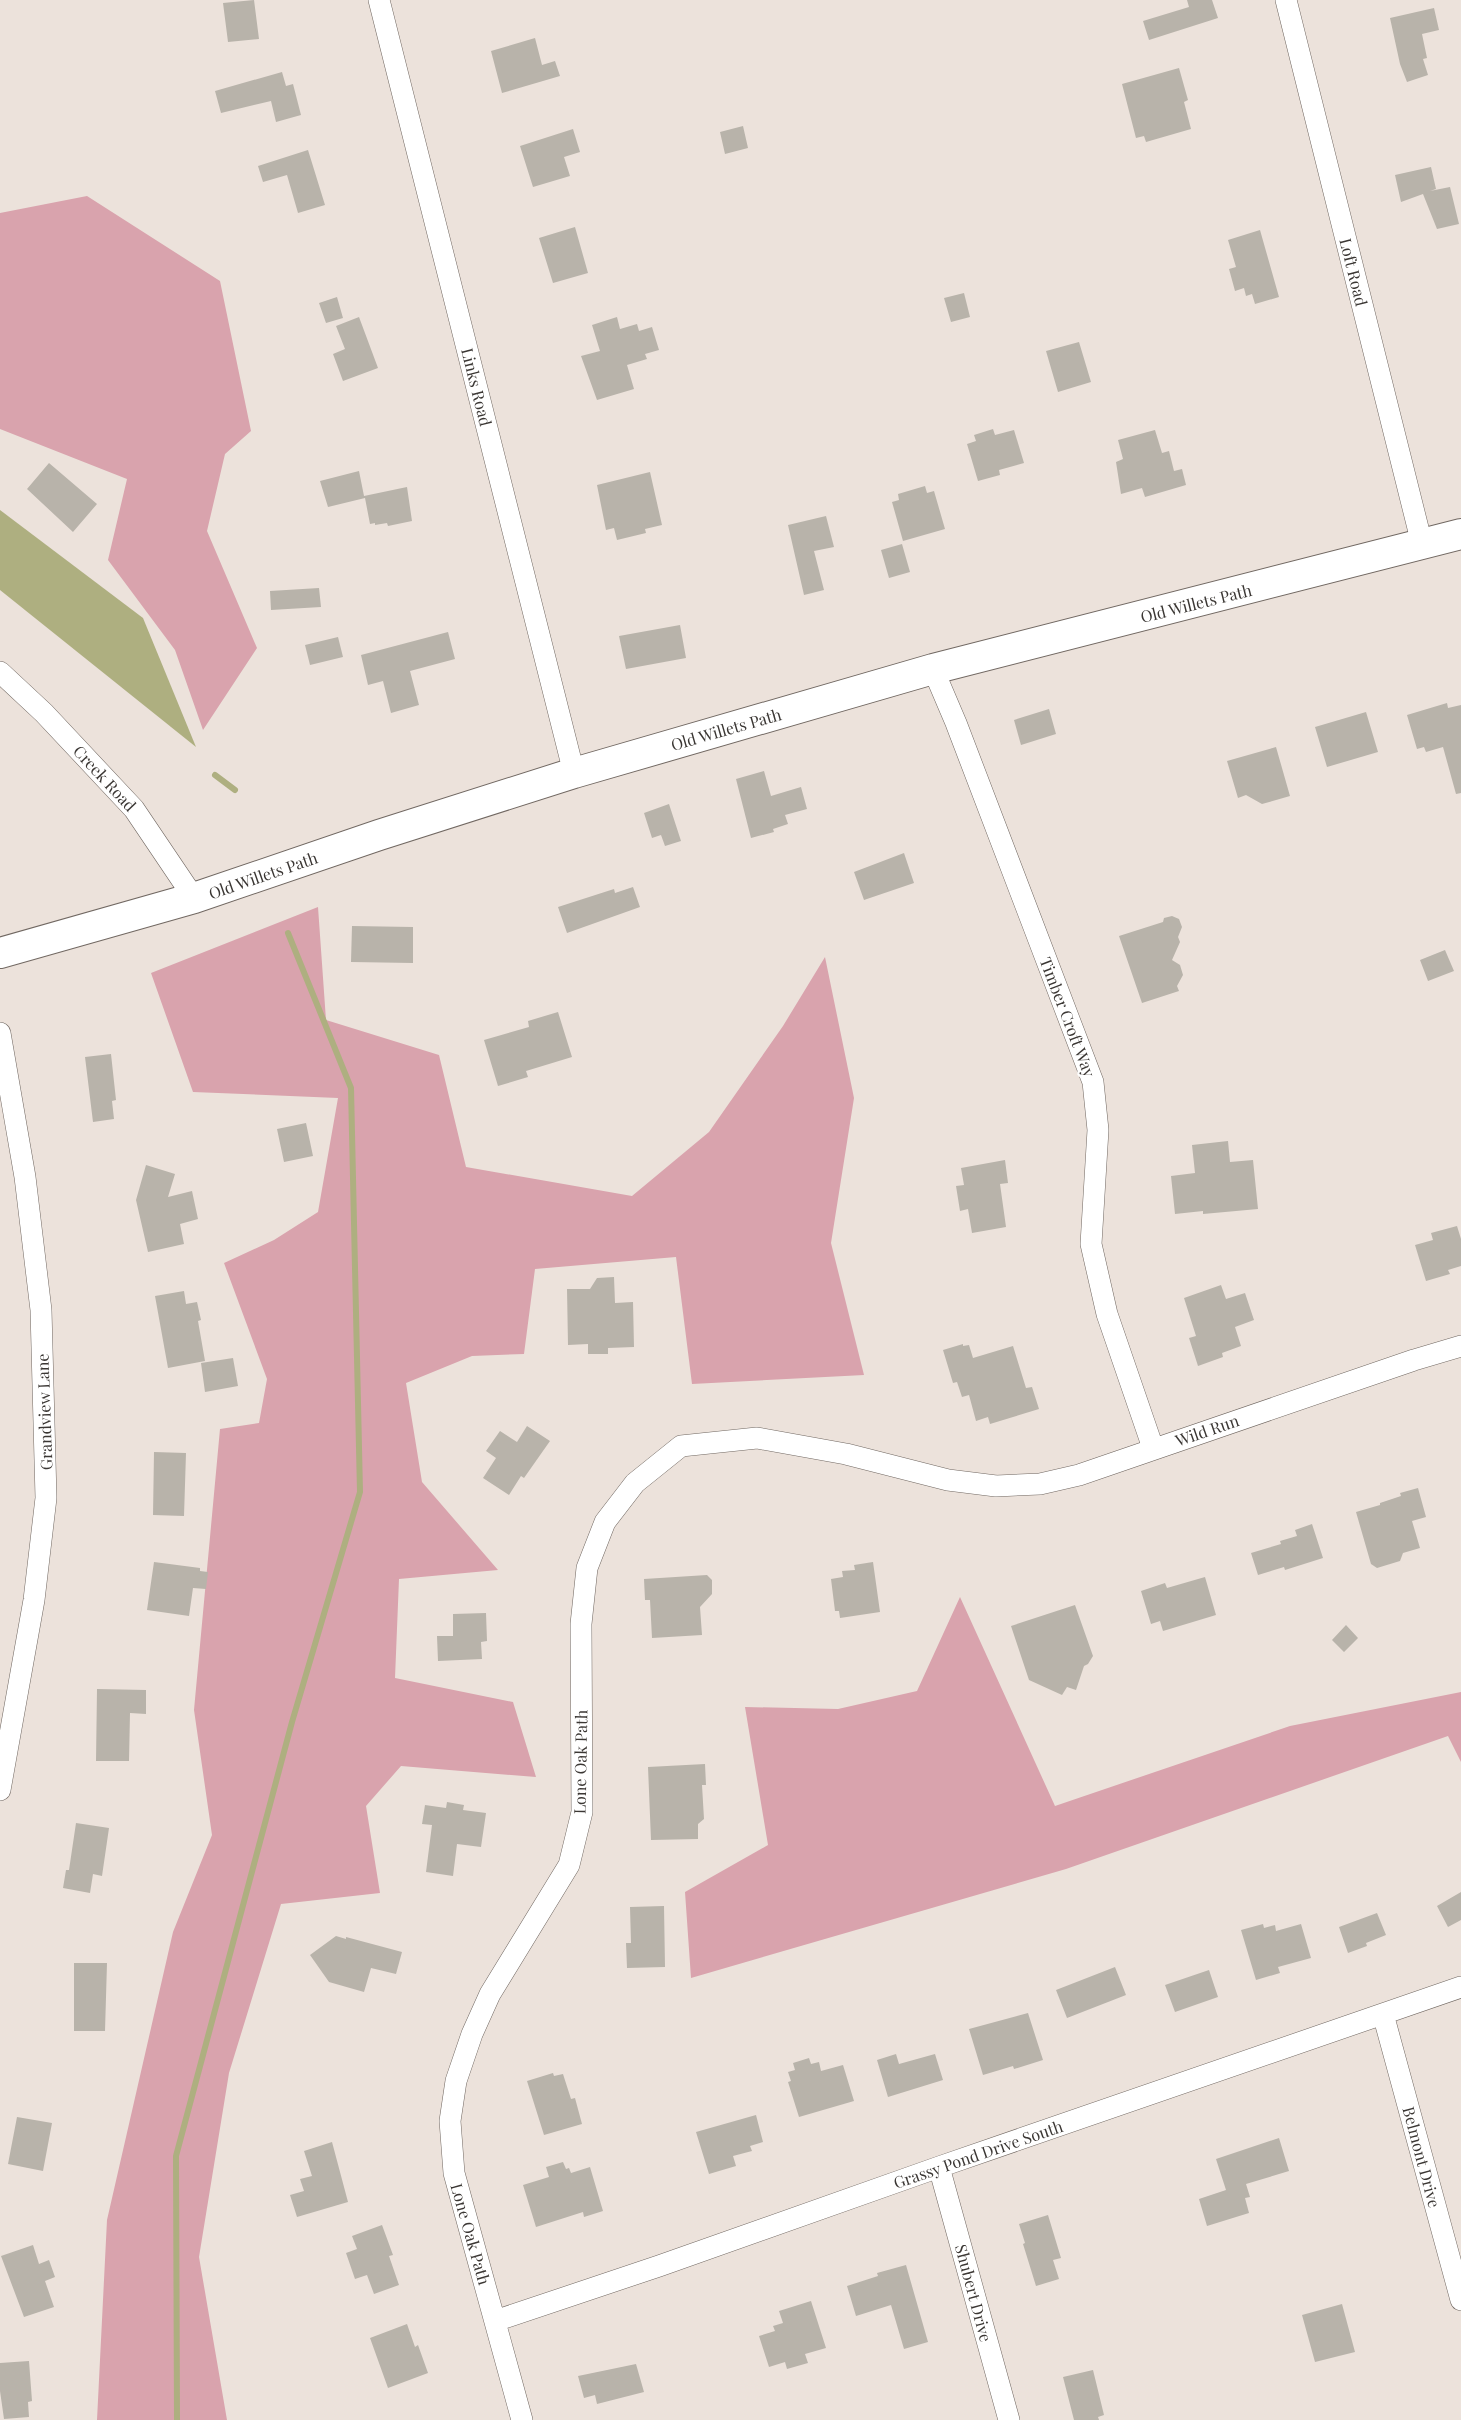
<svg xmlns="http://www.w3.org/2000/svg" width="1461" height="2420" viewBox="0 0 1461 2420" font-family="'Playfair Display',serif">
	<style>
		.forest { fill: #d9a3ad }
		.water { fill: #aeaf80 }
		.lines { fill: none; stroke-linecap: round; stroke-linejoin: round }
		.stream { stroke: #aeaf80; stroke-width: 6 }
		.building { fill: #b8b3aa }
		.street-casing { stroke: #716862; stroke-width: 22 }
		.secondary-casing { stroke: #716862; stroke-width: 32 }
		.street { stroke: #fff; stroke-width: 21 }
		.secondary { stroke: #fff; stroke-width: 30 }
		.labels { text-anchor: middle; dominant-baseline: central; stroke-width: 4.5; stroke-linejoin: round; paint-order: stroke }
		.street-label { font-size: 16px; fill: #3b3734; stroke: #fff }
	</style>
	<rect width="100%" height="100%" fill="#ece2db"/>
	<path class="forest" d="M87,196L220,281L251,431L225,454L207,531L257,648L203,730L175,650L108,560L127,479L0,429V213Z
		M318,907L326,1020L439,1055L466,1167L632,1196L709,1132L783,1026L825,957L854,1098L831,1243L864,1375L692,1384L676,1257L535,1269L524,1354L472,1356L406,1383L422,1482L498,1570L399,1579L395,1678L513,1702L536,1777L401,1766L366,1806L380,1893L281,1904L229,2073L199,2257L227,2420H97L107,2220L173,1932L212,1835L194,1710L220,1429L259,1423L267,1379L224,1263L274,1240L318,1212L338,1098L193,1092L151,973Z
		M960,1597L1055,1806L1290,1726L1461,1692V1762L1448,1736L1066,1869L691,1978L685,1892L768,1845L745,1707L838,1709L917,1691Z"/>
	<path class="water" d="M0,510L143,618L196,747L0,590Z"/>
	<g class="lines">
		<path class="stream" d="M215,775L235,790
			M177,2420L176,2156L292,1722L360,1492L351,1088L288,933"/>
	</g>
	<path class="building" d="M254,0L259,39L228,42L223,3Z
		M1187,0H1212L1218,18L1149,40L1143,21L1189,7Z
		M1434,8L1439,30L1422,34L1427,58L1423,59L1428,75L1407,82L1400,64L1390,18Z
		M535,38L542,65L555,61L560,76L502,93L491,51Z
		M1179,68L1188,100L1184,102L1191,129L1146,142L1144,136L1136,138L1122,84Z
		M282,72L286,86L293,84L301,115L276,122L271,101L221,113L215,91Z
		M743,126L748,148L725,154L720,132Z
		M573,129L580,152L564,157L570,176L533,187L520,146Z
		M308,150L325,205L298,213L287,175L263,182L258,166Z
		M1431,167L1436,189L1430,191L1450,187L1459,224L1437,229L1423,194L1401,202L1395,175Z
		M575,227L588,273L553,283L539,238Z
		M1260,230L1279,297L1255,304L1252,294L1246,296L1244,288L1235,291L1229,269L1236,267L1228,240Z
		M964,293L970,317L951,322L944,298Z
		M337,297L343,318L326,323L319,303Z
		M359,317L378,368L343,381L333,354L345,349L336,326Z
		M617,317L620,329L637,324L639,331L652,327L659,350L645,354L647,359L627,365L634,389L597,400L581,356L600,351L592,325Z
		M1079,342L1091,382L1058,392L1046,351Z
		M993,429L995,435L1014,430L1024,463L999,470L1000,475L978,481L967,444L976,441L974,435Z
		M1155,430L1162,453L1169,451L1174,471L1182,469L1186,485L1145,497L1142,488L1121,494L1116,462L1123,459L1118,440Z
		M49,463L97,504L73,532L27,489Z
		M359,471L364,496L407,487L412,521L388,526L387,523L375,525V523L370,524L365,498L328,507L320,481Z
		M650,472L662,525L645,529L646,533L617,540L614,528L606,530L597,485Z
		M925,486L927,493L934,491L945,529L903,541L892,502L899,500L898,494Z
		M826,516L834,547L814,551L824,590L804,595L788,525Z
		M902,544L910,572L889,578L881,550Z
		M319,588L321,607L271,610L270,591Z
		M680,625L686,658L626,669L619,636Z
		M448,632L455,659L410,671L419,705L391,713L383,681L368,685L361,655Z
		M338,637L343,657L310,665L305,645Z
		M1447,703L1448,708L1461,705V793L1456,794L1443,747L1426,752L1424,747L1417,749L1407,715Z
		M1049,709L1056,734L1021,745L1014,720Z
		M1366,712L1378,752L1327,767L1315,727Z
		M1276,747L1290,796L1262,804L1246,795L1238,798L1227,761Z
		M764,771L771,796L801,787L807,809L785,815L788,824L773,829L774,832L751,838L736,779Z
		M669,804L681,841L665,846L661,835L652,838L644,813Z
		M904,853L914,883L864,900L854,872Z
		M633,887L640,907L567,933L558,907L614,889L615,893Z
		M1172,916L1179,919L1182,927L1178,937L1180,942L1172,960L1180,965L1183,975L1177,986L1179,991L1142,1003L1119,936L1163,922L1164,918Z
		M352,926L413,927V963L351,962Z
		M1445,950L1454,971L1428,981L1420,960Z
		M558,1012L572,1057L526,1071L528,1077L498,1086L484,1040L529,1027L528,1021Z
		M111,1054L116,1100L112,1101L114,1119L93,1122L85,1057Z
		M306,1123L313,1156L284,1162L277,1129Z
		M1228,1141L1230,1162L1253,1160L1258,1209L1203,1214V1211L1175,1214L1171,1176L1195,1173L1192,1145Z
		M1005,1160L1008,1183L1000,1184L1006,1227L972,1233L968,1209L960,1211L956,1186L964,1185L961,1168Z
		M146,1165L175,1174L168,1197L192,1191L198,1219L180,1224L184,1244L148,1252L136,1200Z
		M1457,1226L1461,1239V1266L1448,1270L1450,1274L1426,1281L1415,1245L1433,1240L1431,1233Z
		M614,1277L615,1303L633,1302L634,1347L608,1348V1354H588V1344L568,1345L567,1289H590L597,1278Z
		M1221,1285L1226,1299L1245,1293L1254,1320L1235,1327L1241,1346L1222,1353L1223,1357L1198,1366L1189,1338L1196,1336L1184,1298Z
		M184,1291L186,1304L197,1302L201,1320L198,1321L205,1361L168,1368L155,1296Z
		M963,1344V1346L969,1345L973,1358L1013,1346L1026,1388L1032,1387L1039,1409L990,1424L988,1417L976,1421L969,1395L962,1397L957,1382L953,1383L943,1350Z
		M233,1358L238,1386L205,1392L201,1363Z
		M527,1426L550,1441L524,1478L521,1476L509,1495L483,1478L496,1458L486,1451L500,1431L517,1442Z
		M154,1452L186,1453L184,1516L153,1515Z
		M1418,1488L1426,1517L1412,1521L1420,1548L1403,1553L1400,1561L1377,1568L1371,1564L1356,1512L1380,1505V1503L1401,1496L1400,1493Z
		M1312,1524L1323,1558L1285,1570L1284,1567L1258,1575L1251,1553L1281,1544L1280,1541L1297,1536L1295,1530Z
		M154,1562L200,1568V1571L208,1572L206,1589L193,1588L189,1616L147,1610Z
		M873,1562L880,1612L840,1618L839,1611H835L831,1579L843,1577L842,1571L855,1570L854,1565Z
		M707,1575L712,1580V1594L700,1607L702,1635L652,1638L650,1600H645L644,1579Z
		M1205,1577L1216,1615L1163,1631L1160,1621L1151,1624L1141,1591L1165,1583L1167,1588Z
		M1075,1605L1093,1656L1088,1664L1084,1666L1076,1690L1067,1687L1062,1695L1029,1680L1011,1626Z
		M486,1613L487,1641L481,1642L482,1659L438,1661L437,1636H453V1614Z
		M1346,1625L1358,1638L1344,1652L1332,1640Z
		M97,1689L146,1690V1714L130,1713L129,1761H96Z
		M705,1764L706,1785H702L704,1819L698,1824V1839L651,1840L648,1767Z
		M447,1802L464,1805L463,1810L486,1813L481,1847L457,1844L453,1876L426,1872L432,1825L422,1824L425,1805L446,1808Z
		M76,1823L109,1828L102,1876L93,1874L90,1893L63,1888L66,1870H69Z
		M1461,1892V1920L1448,1927L1437,1906Z
		M664,1906L665,1967L627,1968L626,1943H631L630,1907Z
		M1377,1913L1386,1935L1366,1943L1367,1946L1348,1953L1339,1927Z
		M1263,1924L1264,1928L1275,1925L1276,1931L1301,1924L1311,1958L1278,1967L1280,1973L1256,1980L1241,1930Z
		M336,1936L346,1939V1937L402,1952L396,1974L371,1968L364,1992L329,1982L310,1955Z
		M74,1963H107L105,2031H74Z
		M1115,1967L1126,1995L1067,2018L1056,1990Z
		M1209,1970L1218,1997L1175,2012L1165,1985Z
		M1028,2013L1043,2060L1014,2069L1013,2066L983,2075L969,2029Z
		M896,2054L899,2064L935,2054L943,2080L888,2097L877,2060Z
		M809,2058L811,2064L819,2062L821,2071L843,2065L854,2101L799,2117L788,2082L791,2081L788,2072L795,2070L793,2063Z
		M553,2073L554,2076L563,2074L571,2099L575,2098L582,2124L544,2135L527,2081Z
		M756,2115L763,2142L750,2146L752,2151L733,2156L736,2166L709,2174L696,2132Z
		M17,2117L52,2123L43,2171L8,2164Z
		M1279,2138L1289,2171L1246,2184L1250,2197L1245,2198L1249,2213L1207,2226L1199,2199L1226,2190L1216,2159Z
		M332,2142L348,2202L297,2217L290,2195L304,2191L300,2179L312,2176L304,2151Z
		M563,2162L566,2169L569,2168L571,2173L590,2167L603,2211L584,2217L583,2212L536,2227L523,2185L549,2177L546,2167Z
		M1048,2215L1061,2258L1053,2260L1059,2279L1036,2286L1023,2244L1025,2243L1019,2224Z
		M382,2225L393,2255L389,2256L399,2285L374,2294L367,2275L355,2279L346,2253L357,2249L352,2236Z
		M33,2245L39,2264L49,2260L55,2277L45,2281L54,2307L24,2317L1,2256Z
		M906,2265L928,2342L904,2349L891,2305L856,2316L847,2286L878,2276L877,2273Z
		M811,2301L826,2348L805,2354L808,2363L787,2369L785,2362L769,2367L759,2336L775,2331L773,2326L783,2323L779,2311Z
		M1342,2304L1355,2352L1315,2362L1302,2315Z
		M407,2324L415,2347L418,2345L428,2373L388,2388L370,2338Z
		M29,2361L32,2401L28,2402L29,2417L4,2419L0,2391V2363Z
		M636,2364L644,2392L597,2404L595,2395L584,2398L578,2376Z
		M1093,2370L1104,2415L1098,2417L1099,2420H1074L1063,2377Z"/>
	<g class="lines">
		<g class="street-casing">
			<path id="street" d="M379,0L574,773
				M1286,0L1422,544
				M933,669L956,723L1093,1082L1098,1130L1091,1244L1107,1314L1153,1448
				M0,672L44,713L134,809L194,898
				M0,1033L25,1177L41,1310L46,1498L34,1600L0,1790
				M1383,2014L1461,2300
				M939,2167L1009,2420
				M495,2321L659,2266L939,2167L1461,1987
				M522,2420L454,2173L450,2121L456,2081L472,2034L490,1994L569,1865L582,1812L581,1624L587,1568L605,1522L635,1483L681,1446L757,1438L846,1454L948,1480L996,1486L1040,1484L1079,1475L1414,1360L1461,1346"/>
		</g>
		<g class="secondary-casing">
			<path id="secondary" d="M0,953L194,898L379,835L574,773L933,669L1461,534"/>
		</g>
		<use href="#street" class="street"/>
		<use href="#secondary" class="secondary"/>
	</g>
	<g class="labels">
		<g class="street-label">
			<text transform="translate(1354 272) rotate(76)">Loft Road</text>
			<text transform="translate(477 387) rotate(76)">Links Road</text>
			<text transform="translate(1196 603) rotate(-14)">Old Willets Path</text>
			<text transform="translate(726 729) rotate(-16)">Old Willets Path</text>
			<text transform="translate(105 778) rotate(47)">Creek Road</text>
			<text transform="translate(263 875) rotate(-19)">Old Willets Path</text>
			<text transform="translate(1068 1017) rotate(69)">Timber Croft Way</text>
			<text transform="translate(44 1412) rotate(-92)">Grandview Lane</text>
			<text transform="translate(1207 1430) rotate(-19)">Wild Run</text>
			<text transform="translate(580 1762) rotate(-89)">Lone Oak Path</text>
			<text transform="translate(978 2154) rotate(-19)">Grassy Pond Drive South</text>
			<text transform="translate(1422 2157) rotate(75)">Belmont Drive</text>
			<text transform="translate(471 2234) rotate(74)">Lone Oak Path</text>
			<text transform="translate(974 2293) rotate(75)">Shubert Drive</text>
		</g>
	</g>
</svg>
